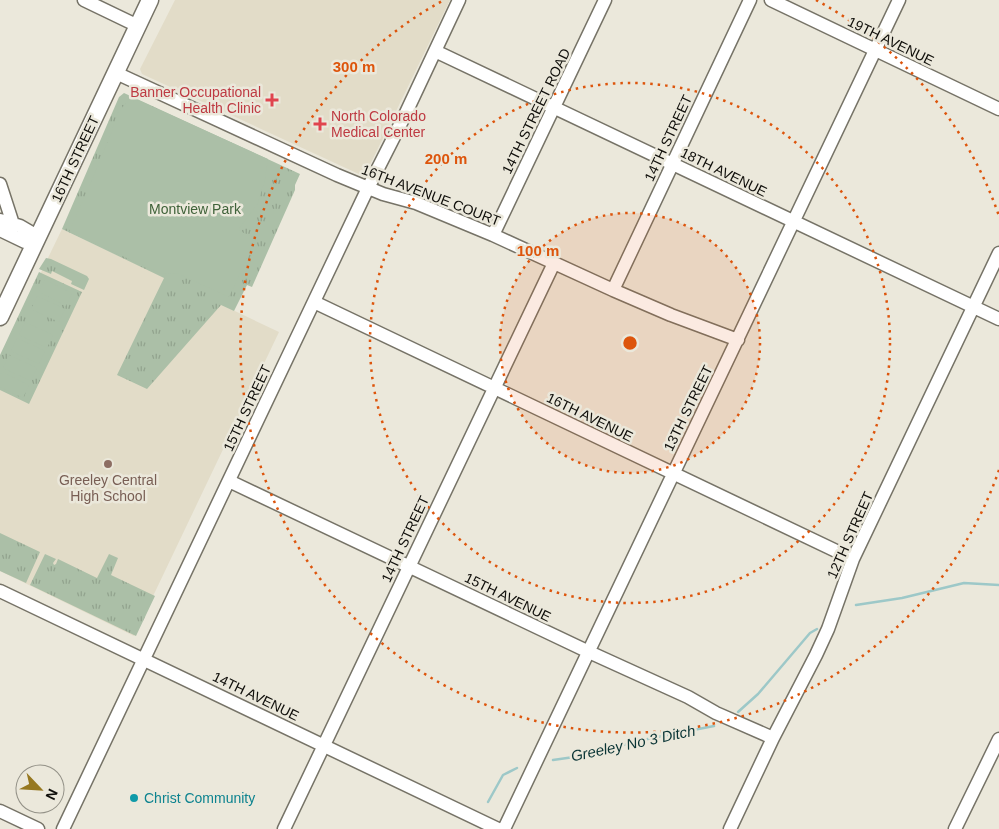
<svg xmlns="http://www.w3.org/2000/svg" width="999" height="829" viewBox="0 0 999 829" font-family="Helvetica,sans-serif">
	<style>
		.built { fill: #e2dcc8 }
		.grass { fill: url(#grass-tufts) }
		.garden { fill: #abbfa7 }
		.lines { fill: none; stroke-linecap: round; stroke-linejoin: round }
		.stream { stroke: #9dc8c8; stroke-width: 2.5 }
		.minor-casing { stroke: #767367; stroke-width: 15 }
		.major-casing { stroke: #767367; stroke-width: 19 }
		.minor { stroke: #fff; stroke-width: 12 }
		.major { stroke: #fff; stroke-width: 16 }
		.ring { fill: none; stroke: #dd550c; stroke-width: 2.5; stroke-dasharray: 2.5 5 }
		.health-dot { fill: #e0444e; stroke: #ebe8db; stroke-width: 2 }
		.education-dot { fill: #8d6e63; stroke: #ebe8db; stroke-width: 2 }
		.culture-dot { fill: #0f9aa8; stroke: #ebe8db; stroke-width: 2 }
		.labels { text-anchor: middle; dominant-baseline: central; stroke-width: 5; stroke-linejoin: round; paint-order: stroke }
		.street-label { font-size: 14px; fill: #0f0e0a; stroke: #ebe8db }
		.health-label { font-size: 14px; fill: #be3a42; stroke: #ebe8db; text-anchor: end }
		.park-label { font-size: 14px; fill: #3f6239; stroke: #ebe8db }
		.education-label { font-size: 14px; fill: #785e54; stroke: #ebe8db }
		.culture-label { font-size: 14px; fill: #0d838f; stroke: #ebe8db; text-anchor: start }
		.water-label { font-size: 15px; font-style: italic; fill: #093435; stroke: #ebe8db }
		.centre { fill: #dd550c; stroke: #ebe8db; stroke-width: 2.5 }
		.ring-label { font-size: 15px; text-anchor: middle; font-weight: bold; fill: #dd550c; stroke: #ebe8db; stroke-width: 5; stroke-linejoin: round; paint-order: stroke }
	</style>
	<defs>
		<pattern id="grass-tufts" width="24" height="20" patternUnits="userSpaceOnUse" patternTransform="scale(1.25)"><rect width="24" height="20" fill="#abbfa7"/><path d="M3 7l-1-3M5 7V3M7 7l1-3M15 17l-1-3M17 17v-4M19 17l1-3" fill="none" stroke="#92a38e"/></pattern>
	</defs>
	<rect width="100%" height="100%" fill="#ebe8db"/>
	<path class="built" d="M175,0H450L366,173L361,175L142,74L140,69Z
		M62,229L279,332L134,636L0,571V357Z"/>
	<path class="grass" d="M124,93L300,174L295,185V190L252,287L247,285L234,311L221,305L147,389L117,375L164,278L62,229L119,97Z
		M46,258L51,259L87,276L89,279L84,290L71,284L72,281L52,271L51,274L39,269Z
		M39,272L82,292L29,404L0,390V355Z
		M0,533L40,552L26,583L0,571Z
		M45,554L56,559L53,563L54,565L56,564L58,559L97,578L109,554L118,558L111,575L155,596L136,636L30,585Z"/>
	<path class="garden" d="M138,100L268,159L265,179L258,203L238,230L256,239L229,297L179,274L160,273L69,232L89,187L112,131L117,114L126,103Z
		M45,280L72,293L66,306L39,292Z
		M37,296L65,309L59,322L31,309Z
		M25,322L53,335L47,348L19,335Z
		M17,338L45,351L39,364L11,351Z
		M9,355L37,368L31,381L3,368Z
		M2,372L29,385L23,398L0,387V375Z"/>
	<g class="lines">
		<path class="stream" d="M856,605L902,598L964,583L999,585
			M738,712L758,694L810,633L817,629
			M553,760L574,757L652,738L714,726
			M488,802L503,775L517,768"/>
		<g class="minor-casing">
			<path id="minor" d="M84,0L138,26
				M771,0L999,109
				M435,51L999,319
				M116,73L337,175L383,194L416,203L493,235L613,290L671,315L738,340
				M0,184L13,224
				M0,220L20,226L32,233L35,243L25,242L0,230
				M493,235L605,0
				M613,290L750,0
				M314,302L853,559
				M229,481L589,652L688,697L716,713L773,738
				M0,591L498,829
				M0,811L38,829
				M63,829L368,188L404,117L459,0
				M284,829L554,263
				M504,829L899,0
				M730,829L773,738L816,655L828,629L853,559L999,253
				M955,829L999,739"/>
		</g>
		<g class="major-casing">
			<path id="major" d="M0,317L150,0"/>
		</g>
		<use href="#minor" class="minor"/>
		<use href="#major" class="major"/>
	</g>
	<circle cx="630" cy="343" r="130" fill="#dd550c" fill-opacity=".12"/>
	<g class="ring">
		<circle cx="630" cy="343" r="130"/>
		<circle cx="630" cy="343" r="260"/>
		<path d="M999 470A390 390 0 1 1 444 0M816 0A390 390 0 0 1 999 216"/>
	</g>
	<g class="health-dot">
		<path d="M269.5 92.5h5v5h5v5h-5v5h-5v-5h-5v-5h5z"/>
		<path d="M317.5 116.5h5v5h5v5h-5v5h-5v-5h-5v-5h5z"/>
	</g>
	<circle class="education-dot" cx="108" cy="464" r="5"/>
	<circle class="culture-dot" cx="134" cy="798" r="5"/>
	<g class="labels">
		<g class="street-label">
			<text transform="translate(891 41) rotate(26)">19TH AVENUE</text>
			<text transform="translate(536 111) rotate(-64)">14TH STREET ROAD</text>
			<text transform="translate(668 138) rotate(-65)">14TH STREET</text>
			<text transform="translate(75 159) rotate(-65)">16TH STREET</text>
			<text transform="translate(724 172) rotate(26)">18TH AVENUE</text>
			<text transform="translate(431 195) rotate(21)">16TH AVENUE COURT</text>
			<text transform="translate(247 408) rotate(-65)">15TH STREET</text>
			<text transform="translate(688 408) rotate(-64)">13TH STREET</text>
			<text transform="translate(590 417) rotate(26)">16TH AVENUE</text>
			<text transform="translate(850 535) rotate(-66)">12TH STREET</text>
			<text transform="translate(405 539) rotate(-65)">14TH STREET</text>
			<text transform="translate(508 597) rotate(26)">15TH AVENUE</text>
			<text transform="translate(256 696) rotate(26)">14TH AVENUE</text>
		</g>
		<g class="health-label">
			<text x="261" y="92">Banner Occupational<tspan x="261" dy="16">Health Clinic</tspan></text>
			<text x="331" y="116" text-anchor="start">North Colorado<tspan x="331" dy="16">Medical Center</tspan></text>
		</g>
		<g class="park-label">
			<text x="195" y="209">Montview Park</text>
		</g>
		<g class="education-label">
			<text x="108" y="480">Greeley Central<tspan x="108" dy="16">High School</tspan></text>
		</g>
		<g class="culture-label">
			<text x="144" y="798">Christ Community</text>
		</g>
		<g class="water-label">
			<text transform="translate(633 743) rotate(-12)">Greeley No 3 Ditch</text>
		</g>
	</g>
	<circle cx="630" cy="343" r="8" class="centre"/>
	<g class="ring-label">
		<text x="354" y="72">300 m</text>
		<text x="446" y="164">200 m</text>
		<text x="538" y="256">100 m</text>
	</g>
	<g transform="translate(40 789) rotate(115)"><circle r="24" fill="#ebe8db" stroke="#939187"/>
	<path d="M0-4L9 19L0 12L-9 19Z" fill="#967820"/>
	<text y="-8" font-size="14" font-weight="bold" text-anchor="middle" fill="#0f0e0a">N</text>
	</g>
</svg>
